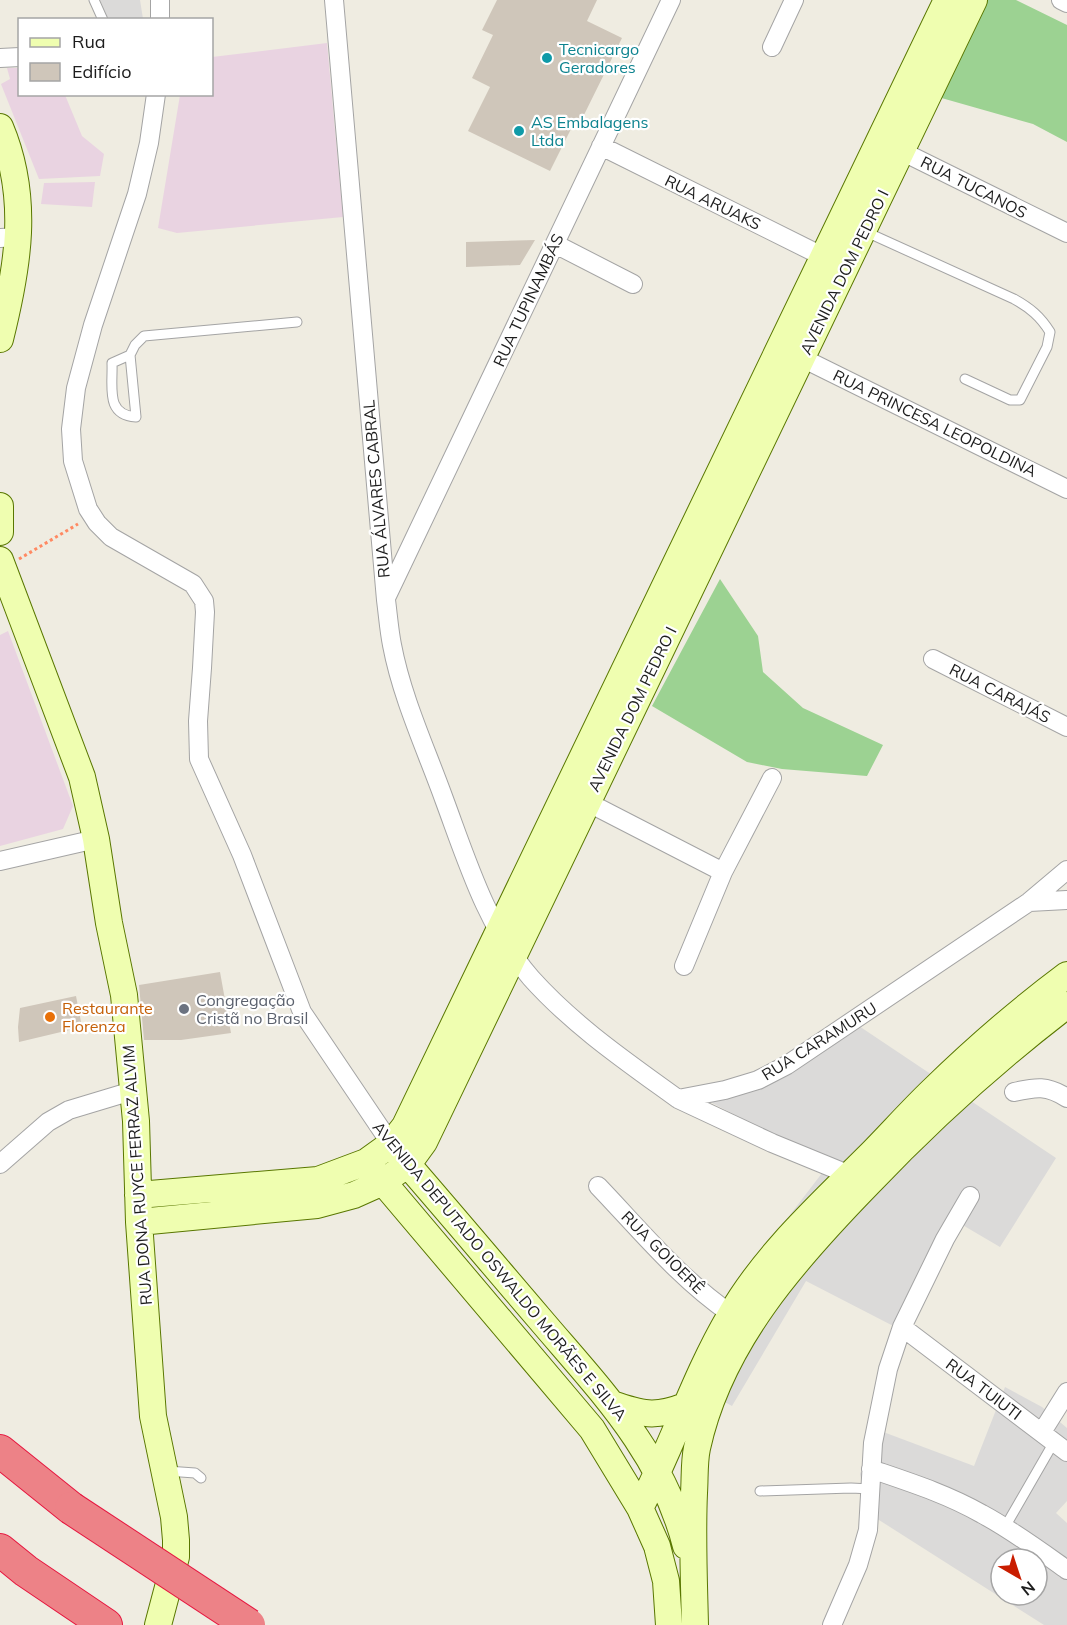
<svg xmlns="http://www.w3.org/2000/svg" width="1067" height="1625" viewBox="0 0 1067 1625" font-family="Mulish,sans-serif">
	<style>
		.residential { fill: #dbdad9; fill-rule: evenodd }
		.industrial { fill: #e9d3e1 }
		.forest { fill: #9cd292 }
		.building { fill: #cfc6ba }
		.lines { fill: none; stroke-linecap: round; stroke-linejoin: round }
		.lane-casing { stroke: #a4a4a4; stroke-width: 11 }
		.street-casing { stroke: #a4a4a4; stroke-width: 20 }
		.secondary-casing { stroke: #597700; stroke-width: 28 }
		.highway-casing { stroke: #e6163f; stroke-width: 34 }
		.path { stroke: #ff8962; stroke-width: 3; stroke-dasharray: 3 3; stroke-linecap: butt }
		.lane { stroke: #fff; stroke-width: 9 }
		.street { stroke: #fff; stroke-width: 18 }
		.secondary { stroke: #effeb0; stroke-width: 26 }
		.highway { stroke: #ed8287; stroke-width: 32 }
		.highway-bridge-casing { stroke: #e6163f; stroke-width: 34; stroke-linecap: butt }
		.highway-bridge { stroke: #ed8287; stroke-width: 32 }
		.culture-dot { fill: #0f9aa8; stroke: #fff; stroke-width: 2 }
		.worship-dot { fill: #6b7280; stroke: #fff; stroke-width: 2 }
		.food-dot { fill: #e8710a; stroke: #fff; stroke-width: 2 }
		.labels { text-anchor: middle; dominant-baseline: central; stroke-width: 4.5; stroke-linejoin: round; paint-order: stroke }
		.culture-label { font-size: 16px; fill: #0d838f; stroke: #fff; text-anchor: start }
		.street-label { font-size: 16px; fill: #1d1d1d; stroke: #fff }
		.worship-label { font-size: 16px; fill: #5b616d; stroke: #fff; text-anchor: start }
		.food-label { font-size: 16px; fill: #c56008; stroke: #fff; text-anchor: start }
	</style>
	<rect width="100%" height="100%" fill="#efece1"/>
	<path class="residential" d="M100,0H140L143,19H108Z
		M856,1024L1056,1158L1000,1247L954,1220L903,1331L806,1281L732,1406L686,1381L773,1237L829,1164L689,1091L751,1076Z
		M1005,1387L1042,1407L1067,1428V1501L1056,1513L1067,1523V1625H1044L868,1513L860,1474L878,1430L974,1466ZM1001,1559H1037V1595H1001Z"/>
	<path class="industrial" d="M327,43L343,217L177,233L158,228L180,95L212,94V57Z
		M7,68H19L20,94L65,95L82,136L104,154L100,176L39,179L1,84L10,79Z
		M95,182L92,207L41,204L44,183Z
		M8,631L73,806L63,829L0,846V635Z"/>
	<path class="forest" d="M987,0H1016L1067,25V142L1033,124L938,97Z
		M720,579L758,636L763,672L803,708L883,745L867,776L782,769L747,762L652,706Z"/>
	<path class="building" d="M497,0H597L587,21L622,38L577,129L572,127L550,171L468,131L490,87L472,78L493,35L482,30Z
		M535,240L520,265L466,267V242Z
		M220,972L231,1033L181,1040H144L139,985Z
		M76,996L82,1027L19,1042L18,1027L20,1008Z"/>
	<g class="lines">
		<g class="lane-casing">
			<path id="lane" d="M94,0L103,20
				M864,231L1014,299C1030,308 1040,316 1050,332L1047,347L1020,400H1010L965,379
				M130,355L112,363C113,387 105,415 136,417L130,355L135,345L144,336L297,322
				M167,1471L195,1473L201,1478
				M760,1491L851,1488L871,1489
				M1005,1527L1054,1442"/>
		</g>
		<g class="street-casing">
			<path id="street" d="M160,0V20
				M334,0L386,600C388,615 389,630 392,645C402,698 426,749 444,799C467,861 487,927 531,978C574,1026 627,1062 678,1099L725,1090L758,1080L787,1065L1029,902L1067,870
				M1061,0L1067,3
				M772,47L794,0
				M0,58L20,57
				M156,94L149,143L137,194L93,325L76,388L71,429L73,461L88,509L97,523L111,537L193,584L204,601L205,612L202,668L198,721L199,759L242,855L302,1012L391,1144
				M601,146L824,257
				M891,146L1067,233
				M0,238L19,237
				M555,244L633,284
				M802,358L1067,489
				M386,598L671,0
				M933,659L1067,727
				M587,802L723,872
				M0,861L96,839
				M1029,902L1067,900
				M684,966L723,872L772,778
				M1014,1092C1036,1087 1047,1085 1067,1098
				M678,1099L772,1143L850,1175
				M0,1164L48,1122L69,1110L132,1091
				M598,1186C641,1231 680,1279 731,1314
				M902,1327L1067,1452
				M1042,1432L1067,1392
				M871,1469C909,1482 947,1494 982,1514C1012,1530 1039,1550 1067,1570
				M832,1625L858,1565L868,1530L873,1443L888,1369L902,1327L945,1239L970,1196"/>
		</g>
		<g class="secondary-casing">
			<path id="secondary" d="M0,127C30,198 18,267 0,339
				M0,506V532
				M0,560L82,777L96,839L109,923L124,995L136,1121L139,1222L153,1416L174,1517L176,1540V1557L158,1625
				M396,1151C444,1206 491,1262 539,1318C600,1390 662,1452 686,1546
				M372,1169L592,1429L640,1508L657,1546L666,1581L669,1625
				M138,1195L318,1180L366,1162L391,1144L405,1126L947,0
				M139,1222L317,1205L354,1195L383,1182L408,1164L424,1142L974,0
				M612,1404C641,1414 655,1418 685,1406
				M640,1508C673,1445 694,1377 730,1316C765,1255 818,1207 867,1158C889,1136 910,1112 933,1090C975,1049 1020,1010 1067,975
				M695,1625C694,1581 692,1537 694,1493C695,1478 694,1462 697,1448C720,1342 795,1259 868,1184C930,1119 996,1059 1067,1005"/>
		</g>
		<g class="highway-casing">
			<path id="highway" d="M0,1451L71,1508
				M0,1550L26,1571L106,1625"/>
		</g>
		<path class="path" d="M19,559L78,524"/>
		<use href="#lane" class="lane"/>
		<use href="#street" class="street"/>
		<use href="#secondary" class="secondary"/>
		<use href="#highway" class="highway"/>
		<g class="highway-bridge-casing">
			<path id="highway-bridge" d="M71,1508L249,1625"/>
		</g>
		<use href="#highway-bridge" class="highway-bridge"/>
	</g>
	<g class="culture-dot">
		<circle cx="547" cy="58" r="6"/>
		<circle cx="519" cy="131" r="6"/>
	</g>
	<circle class="worship-dot" cx="184" cy="1009" r="6"/>
	<circle class="food-dot" cx="50" cy="1017" r="6"/>
	<g class="labels">
		<g class="culture-label">
			<text x="559" y="49">Tecnicargo<tspan x="559" dy="18">Geradores</tspan></text>
			<text x="531" y="122">AS Embalagens<tspan x="531" dy="18">Ltda</tspan></text>
		</g>
		<g class="street-label">
			<text transform="translate(974 187) rotate(27)">RUA TUCANOS</text>
			<text transform="translate(713 202) rotate(26)">RUA ARUAKS</text>
			<text transform="translate(844 272) rotate(-64)">AVENIDA DOM PEDRO I</text>
			<text transform="translate(528 300) rotate(-65)">RUA TUPINAMBÁS</text>
			<text transform="translate(935 423) rotate(26)">RUA PRINCESA LEOPOLDINA</text>
			<text transform="translate(376 489) rotate(-95)">RUA ÁLVARES CABRAL</text>
			<text transform="translate(1000 693) rotate(27)">RUA CARAJÁS</text>
			<text transform="translate(632 709) rotate(-64)">AVENIDA DOM PEDRO I</text>
			<text transform="translate(819 1041) rotate(-32)">RUA CARAMURU</text>
			<text transform="translate(137 1175) rotate(-94)">RUA DONA RUYCE FERRAZ ALVIM</text>
			<text transform="translate(663 1252) rotate(45)">RUA GOIOERÊ</text>
			<text transform="translate(500 1271) rotate(50)">AVENIDA DEPUTADO OSWALDO MORÃES E SILVA</text>
			<text transform="translate(984 1389) rotate(37)">RUA TUIUTI</text>
		</g>
		<g class="worship-label">
			<text x="196" y="1000">Congregação<tspan x="196" dy="18">Cristã no Brasil</tspan></text>
		</g>
		<g class="food-label">
			<text x="62" y="1008">Restaurante<tspan x="62" dy="18">Florenza</tspan></text>
		</g>
	</g>
	<rect x="18" y="18" width="195" height="78" fill="#ffffff" stroke="#a5a5a5" stroke-width="1.5"/>
	<rect x="30" y="38" width="30" height="9" fill="#effeb0" stroke="#a5a5a5" stroke-width="1.5"/>
	<text x="72" y="48" font-size="18" fill="#1d1d1d">Rua</text>
	<rect x="30" y="63" width="30" height="18" fill="#cfc6ba" stroke="#a5a5a5" stroke-width="1.5"/>
	<text x="72" y="78" font-size="18" fill="#1d1d1d">Edifício</text>
	<g transform="translate(1019 1577) rotate(141)"><circle r="28" fill="#ffffff" stroke="#a5a5a5" stroke-width="1.5"/>
	<path d="M0-4.5L10 22L0 15L-10 22Z" fill="#c91d00"/>
	<text y="-9" font-size="16" font-weight="bold" text-anchor="middle" fill="#1d1d1d">N</text>
	</g>
</svg>
